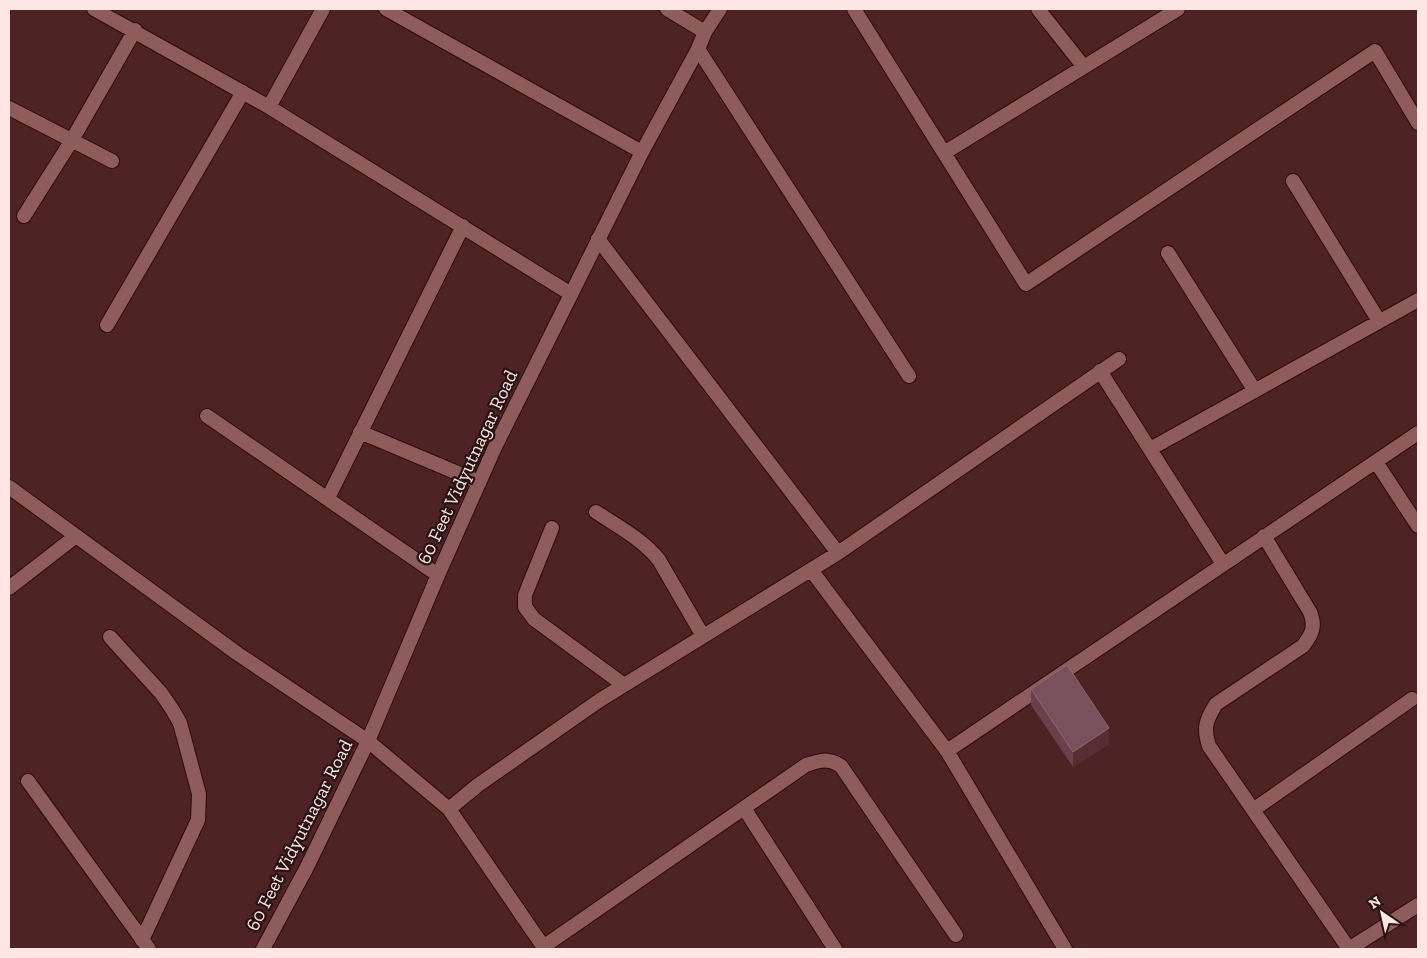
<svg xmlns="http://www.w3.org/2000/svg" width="1427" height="958" viewBox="0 0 1427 958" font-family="'Zilla Slab',serif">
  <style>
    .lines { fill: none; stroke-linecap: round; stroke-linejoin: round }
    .minor-casing { stroke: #31090c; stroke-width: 16 }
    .tertiary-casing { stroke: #31090c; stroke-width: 16 }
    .minor { stroke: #8d5c5b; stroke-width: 14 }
    .tertiary { stroke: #8d5c5b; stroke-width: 14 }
    .wall { fill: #69404c }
    .shaded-wall { fill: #582d34 }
    .building { fill: #79515c; stroke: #8e6972 }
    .labels { text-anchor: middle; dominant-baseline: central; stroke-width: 4.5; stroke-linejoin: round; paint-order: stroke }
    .street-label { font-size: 19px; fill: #fee6e5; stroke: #271313 }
  </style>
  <rect width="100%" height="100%" fill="#4e2323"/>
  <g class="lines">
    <g class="minor-casing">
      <path id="minor" d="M 94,9 L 269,107 L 571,294
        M 386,9 L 642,152
        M 667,9 L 705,32
        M 854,9 L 1026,284 L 1375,51 L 1418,123
        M 1038,9 L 1084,67
        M 698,49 L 909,376
        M 269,107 L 323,9
        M 9,108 L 112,161
        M 944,153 L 1178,9
        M 1293,181 L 1379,321
        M 24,216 L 72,140 L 135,30
        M 598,239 L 838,553
        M 1168,253 L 1255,391
        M 107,325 L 243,92
        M 1100,371 L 1223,564
        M 207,416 L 438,575
        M 360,432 L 479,482
        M 1150,449 L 1418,300
        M 1376,462 L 1418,526
        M 9,487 L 238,654 L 368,741 L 449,809 L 545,949
        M 328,498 L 463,226
        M 596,512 C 619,527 642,539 659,560 L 703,636
        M 552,528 L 525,595 L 525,607 L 534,619 L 624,685
        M 1264,536 L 1310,612 C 1316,627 1312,634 1303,646 L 1216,704 C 1206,720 1203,728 1209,746 L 1349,949
        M 811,570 L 947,751 L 1065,949
        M 9,588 L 76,536
        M 110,637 L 161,693 L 172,709 L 180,723 L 199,794 L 198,820 L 142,940
        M 947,751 L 1418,433
        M 28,781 L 149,949
        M 744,808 L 835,949
        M 449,809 L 478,785 L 600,700 L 838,553 L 1119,359
        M 1253,810 L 1412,699
        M 543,947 L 806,765 C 821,760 828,758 841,766 L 956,935"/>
    </g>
    <g class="tertiary-casing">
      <path id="tertiary" d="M 263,949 L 307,867 L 368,741 L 438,575 L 495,447 L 642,152 L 698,49 L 705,32 L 720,9
        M 1349,949 L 1418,905"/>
    </g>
    <use href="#minor" class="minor"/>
    <use href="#tertiary" class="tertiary"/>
  </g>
  <path class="wall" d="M 1031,689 L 1109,744 L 1073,767 L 1031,705 Z"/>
  <path class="shaded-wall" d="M 1109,728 L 1109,744 L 1073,767 L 1073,752 Z"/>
  <path class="building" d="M 1067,665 L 1109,728 L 1073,752 L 1031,689 Z"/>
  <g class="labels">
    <g class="street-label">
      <text transform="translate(467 467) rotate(-65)">60 Feet Vidyutnagar Road</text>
      <text transform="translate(299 835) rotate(-63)">60 Feet Vidyutnagar Road</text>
    </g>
  </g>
  <rect width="1427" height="958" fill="none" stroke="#fee6e5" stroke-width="20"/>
  <g transform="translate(1382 913) rotate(326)" stroke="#271313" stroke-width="4" paint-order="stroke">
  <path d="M0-4L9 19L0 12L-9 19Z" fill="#fee6e5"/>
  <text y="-8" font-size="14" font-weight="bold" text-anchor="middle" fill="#fee6e5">N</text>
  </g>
</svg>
